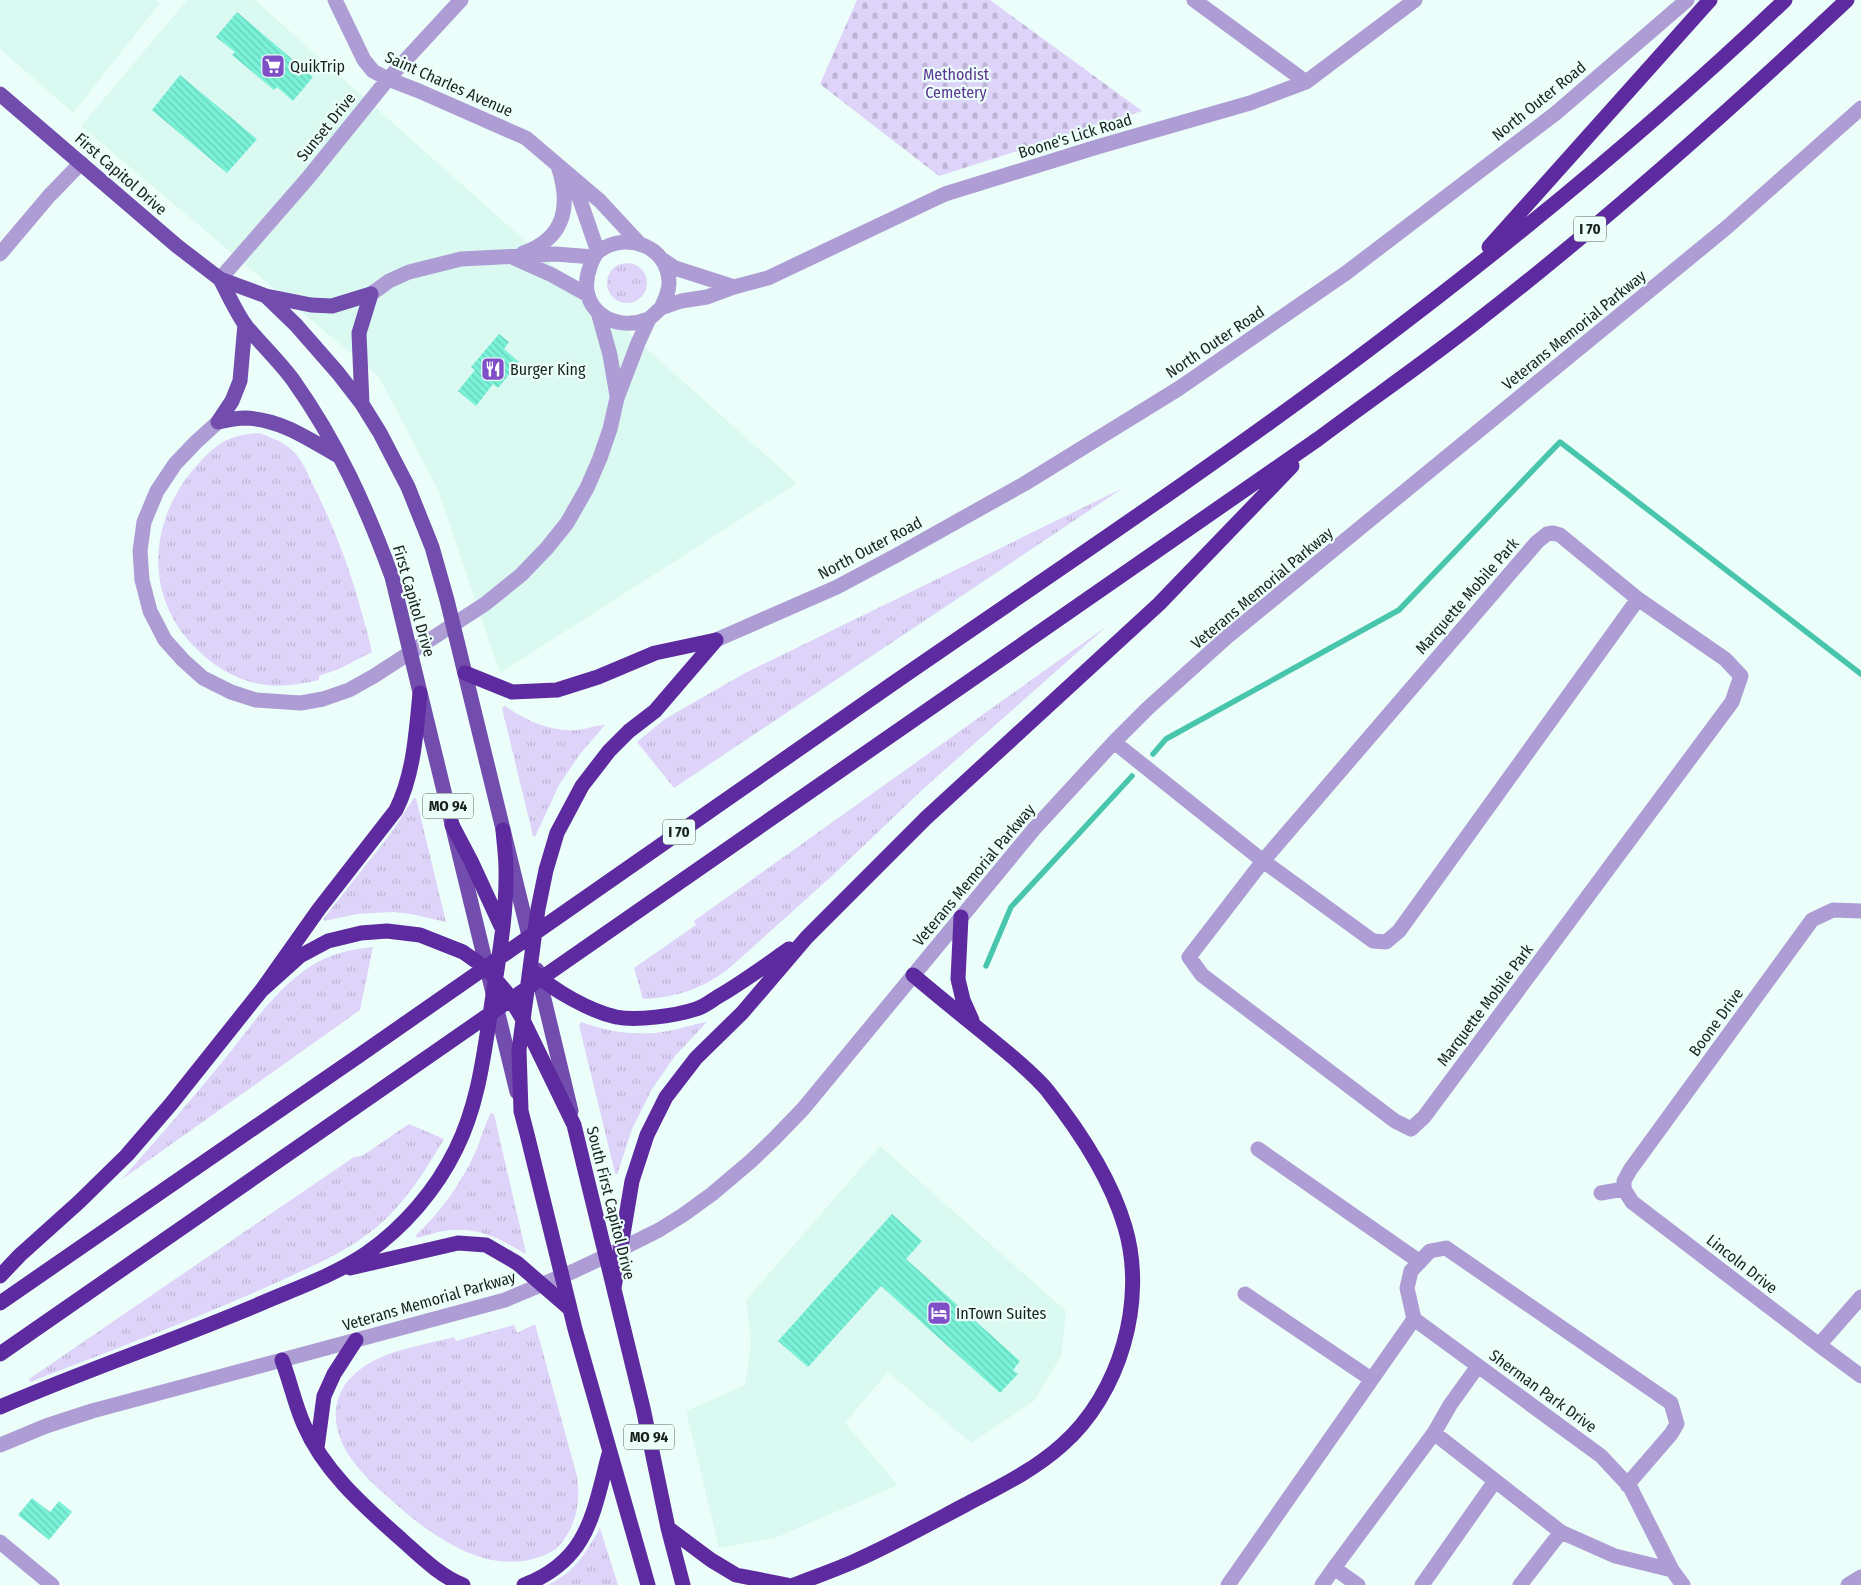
<svg xmlns="http://www.w3.org/2000/svg" width="1861" height="1585" viewBox="0 0 1861 1585" font-family="'Fira Sans Condensed',sans-serif">
  <style>
    .built { fill: #daf9f1 }
    .grass { fill: url(#grass-tufts) }
    .cemetery { fill: url(#cemetery-stones) }
    .lines { fill: none; stroke-linecap: round; stroke-linejoin: round }
    .stream { stroke: #48c6ad; stroke-width: 5.5 }
    .building { fill: url(#building-back-hatch) }
    .minor { stroke: #ae9dd4; stroke-width: 15 }
    .major { stroke: #724dae; stroke-width: 15 }
    .highway { stroke: #5e2a9f; stroke-width: 15 }
    .labels { text-anchor: middle; dominant-baseline: central; stroke-width: 4.5; stroke-linejoin: round; paint-order: stroke }
    .shield { fill: #ecfef9; stroke: #596461; stroke-width: 1 }
    .shield-label { font-size: 15px; font-weight: bold; fill: #1a2220 }
    .poi-label { font-size: 16px; fill: #1a2220; stroke: #ecfef9; text-anchor: start }
    .park-label { font-size: 16px; fill: #5c3693; stroke: #ecfef9 }
    .street-label { font-size: 16px; fill: #1a2220; stroke: #ecfef9 }
  </style>
  <defs>
    <pattern id="grass-tufts" width="24" height="20" patternUnits="userSpaceOnUse" patternTransform="scale(1.25)"><rect width="24" height="20" fill="#ded3f9"/><path d="M3 7l-1-3M5 7V3M7 7l1-3M15 17l-1-3M17 17v-4M19 17l1-3" fill="none" stroke="#beb5d5"/></pattern>
    <pattern id="cemetery-stones" width="16" height="16" patternUnits="userSpaceOnUse" patternTransform="scale(1.25)"><rect width="16" height="16" fill="#ded3f9"/><path d="M2 7V4a2 2 0 0 1 4 0v3zM10 15v-3a2 2 0 0 1 4 0v3z" fill="#beb5d5"/></pattern>
    <pattern id="building-back-hatch" width="6" height="6" patternUnits="userSpaceOnUse" patternTransform="scale(1.25)"><rect width="6" height="6" fill="#79f2d7"/><path d="M-1 5l2 2M0 0l6 6M5-1l2 2" fill="none" stroke="#68cfb8"/></pattern>
  </defs>
  <rect width="100%" height="100%" fill="#ecfef9"/>
  <path class="built" d="M 0,0 L 157,0 L 160,3 L 73,113 L 0,49 Z
    M 187,0 L 255,0 L 797,483 L 500,673 L 438,490 L 379,377 L 81,126 Z
    M 880,1146 L 1066,1311 L 1061,1356 L 1034,1401 L 971,1443 L 888,1372 L 845,1423 L 898,1485 L 775,1538 L 719,1548 L 686,1411 L 745,1385 L 751,1344 L 746,1300 Z"/>
  <path class="grass" d="M607 283a20 20 0 1 1 40 0a20 20 0 1 1-40 0Z
    M 259,433 C 272,438 285,442 295,453 C 305,464 310,480 317,493 C 342,544 359,597 372,652 L 339,669 L 319,676 L 319,680 C 301,684 284,687 266,685 C 242,682 219,670 202,654 C 145,604 146,527 192,471 C 212,447 227,434 259,433 Z
    M 1123,488 L 674,788 L 637,742 L 665,719 L 745,673 Z
    M 1107,626 L 922,790 L 833,875 L 726,971 C 701,989 674,998 643,999 L 634,968 L 696,925 L 694,921 Z
    M 505,706 C 527,721 550,732 578,730 C 587,729 596,725 605,725 L 580,754 L 559,785 L 535,837 L 533,836 L 502,708 Z
    M 414,798 L 416,798 L 417,802 L 446,922 L 411,914 L 393,912 L 357,914 L 324,921 L 324,918 L 391,833 Z
    M 373,947 L 360,1010 L 121,1180 C 156,1141 190,1101 223,1061 C 250,1028 275,989 311,966 C 330,954 351,949 373,947 Z
    M 581,1022 C 611,1033 642,1037 673,1030 C 684,1028 697,1023 707,1022 L 675,1056 L 652,1089 L 632,1129 L 617,1175 L 615,1173 L 579,1025 Z
    M 491,1113 L 494,1114 L 526,1253 L 524,1253 C 497,1237 476,1226 444,1231 C 435,1232 426,1236 417,1238 L 416,1235 C 441,1212 461,1183 475,1153 C 481,1140 484,1125 491,1113 Z
    M 409,1124 L 444,1139 C 425,1171 406,1202 378,1226 C 345,1254 307,1268 269,1286 C 190,1321 110,1351 30,1382 L 29,1379 L 354,1157 L 362,1156 Z
    M 535,1324 L 577,1476 C 581,1502 576,1529 556,1549 C 497,1585 433,1538 389,1498 C 380,1490 370,1482 362,1472 C 326,1434 324,1386 375,1360 C 399,1348 428,1344 454,1337 L 456,1341 L 514,1325 L 517,1333 Z
    M 600,1528 L 618,1585 L 547,1585 C 575,1573 586,1552 600,1528 Z"/>
  <path class="cemetery" d="M 857,0 L 990,0 L 1142,111 L 939,176 L 820,84 Z"/>
  <g class="lines">
    <path class="stream" d="M 1153,754 L 1166,739 L 1399,610 L 1560,442 L 1861,674
      M 986,966 L 1011,907 L 1132,776"/>
  </g>
  <path class="building" d="M 237,12 L 313,77 L 293,101 L 277,87 L 274,90 L 232,55 L 235,52 L 216,37 Z
    M 180,75 L 257,139 L 227,173 L 152,110 Z
    M 499,334 L 509,342 L 504,349 L 519,362 L 498,388 L 493,384 L 476,406 L 458,391 L 475,370 L 471,367 Z
    M 892,1214 L 922,1241 L 906,1259 L 1020,1361 L 1013,1370 L 1018,1374 L 1000,1393 L 881,1286 L 808,1367 L 778,1341 Z
    M 32,1498 L 50,1512 L 59,1501 L 72,1512 L 49,1540 L 18,1515 Z"/>
  <g class="lines">
    <path class="minor" d="M 335,0 L 364,60 L 373,71 L 388,79 L 419,91 L 526,138 L 600,201 L 639,243
      M 1194,0 L 1306,82
      M 573,180 L 598,252
      M 523,253 C 566,238 571,205 558,166
      M 0,254 L 49,196 L 81,163
      M 514,258 L 552,275 L 588,295
      M 663,260 L 675,268 L 734,287
      M 220,279 L 308,178 L 388,79 L 461,0
      M 371,294 L 389,281 L 409,272 L 461,259 L 555,254 L 594,257
      M 598,312 L 610,355 L 617,396
      M 649,319 C 612,334 575,307 590,267 C 592,261 594,255 599,251 C 626,231 669,246 669,283 C 669,292 665,300 661,308
      M 218,422 L 196,442 L 175,464 L 157,491 L 144,522 L 140,551 L 142,580 L 150,611 L 165,640 L 183,660 L 203,678 L 231,692 L 256,700 L 301,703 L 323,699 L 349,690 L 374,676 L 485,604 L 521,575 L 547,548 L 567,523 L 587,488 L 600,458 L 610,429 L 617,398 L 638,343 L 649,319 L 661,308 L 681,301 L 707,297 L 734,287 L 768,278 L 945,194 L 1097,147 L 1250,103 L 1306,82 L 1415,0
      M 1553,533 L 1560,535 L 1638,599 L 1725,659 L 1741,676 L 1732,702 L 1424,1117 L 1411,1129 L 1395,1121 L 1202,975 L 1189,957 L 1263,861 L 1537,542 L 1547,534 Z
      M 716,640 L 837,587 L 897,555 L 1024,484 L 1178,389 L 1346,273 L 1556,113 L 1687,0
      M 1114,742 L 1263,861 L 1373,941 L 1386,942 L 1399,931 L 1638,599
      M 1258,1149 L 1420,1262
      M 1624,1189 L 1624,1181 L 1630,1170 L 1812,920 L 1833,910 L 1861,911
      M 1624,1189 L 1632,1202 L 1819,1345 L 1861,1376
      M 1601,1193 L 1624,1189
      M 1245,1294 L 1371,1379
      M 1414,1319 L 1407,1288 L 1411,1271 L 1430,1251 L 1446,1248 L 1671,1403 L 1677,1424 L 1671,1434 L 1627,1485
      M 1819,1345 L 1861,1297
      M 1434,1433 L 1450,1405 L 1478,1366
      M 0,1445 L 46,1426 L 92,1411 L 505,1300 L 574,1271 L 627,1246 L 659,1230 L 683,1215 L 712,1194 L 751,1161 L 774,1139 L 803,1109 L 1034,829 L 1114,742 L 1148,708 L 1227,637 L 1726,228 L 1861,108
      M 0,1542 L 52,1585
      M 1228,1585 L 1414,1319 L 1601,1456 L 1630,1487 L 1672,1570 L 1683,1585
      M 1322,1585 L 1334,1568
      M 1358,1585 L 1334,1568 L 1434,1433 L 1561,1532 L 1615,1556 L 1672,1570
      M 1422,1585 L 1495,1481
      M 1520,1585 L 1561,1532
      M 1848,1585 L 1861,1577"/>
    <path class="major" d="M 0,94 L 177,246 L 220,279 L 266,296 L 296,325 L 338,373 L 362,404 L 380,433 L 408,487 L 432,547 L 447,600 L 532,948
      M 220,279 C 228,294 236,312 246,326 C 261,344 279,361 293,380 C 337,442 366,506 392,577 L 517,1092
      M 266,296 L 311,305 L 332,306 L 371,294
      M 362,404 L 359,333 L 371,294
      M 218,422 C 227,420 236,418 245,418 C 281,419 310,440 340,457
      M 218,422 L 232,401 L 240,381 L 245,324
      M 537,970 L 571,1111"/>
    <path class="highway" d="M 1489,247 L 1710,0
      M 465,673 L 512,692 L 557,690 L 598,677 L 655,653 L 716,640
      M 452,825 L 471,861 L 501,926
      M 961,917 L 958,979 L 963,1000 L 972,1020
      M 535,973 C 554,991 590,1011 616,1017 C 636,1021 675,1016 696,1009 C 704,1007 712,1000 719,996 C 743,982 766,965 789,949
      M 261,991 L 300,956 L 328,941 L 361,933 L 387,931 L 420,935 L 463,952 L 487,969 L 507,993 L 522,1018 L 574,1125 L 643,1408 L 668,1528 L 683,1585
      M 350,1268 L 458,1243 L 486,1245 L 517,1263 L 569,1308
      M 0,1276 L 20,1255 L 79,1202 L 127,1155 L 171,1104 L 261,991 L 319,909 L 396,810 C 414,774 416,733 420,693
      M 614,1288 L 632,1181 L 647,1135 L 666,1097 L 696,1058 L 742,1013 L 807,937 L 926,818 L 1159,604 L 1292,466
      M 0,1303 C 119,1220 238,1139 357,1057 C 537,933 715,806 895,682 C 1050,575 1208,470 1359,357 C 1507,246 1651,128 1785,0
      M 0,1354 L 1318,439 C 1370,400 1424,363 1476,322 C 1605,222 1728,112 1847,0
      M 282,1360 C 290,1381 295,1405 304,1425 C 324,1472 365,1507 402,1540 C 420,1556 440,1576 463,1585
      M 0,1407 C 86,1370 175,1340 262,1303 C 297,1288 335,1275 367,1253 C 404,1227 436,1190 456,1149 C 477,1107 483,1061 490,1015 C 497,967 507,918 506,869 C 506,856 504,843 503,830
      M 317,1448 L 324,1396 L 334,1374 L 356,1340
      M 668,1528 L 711,1560 L 736,1575 L 787,1585
      M 524,1585 C 589,1560 593,1513 609,1454
      M 648,1585 L 575,1329 L 527,1134 L 521,1111 L 519,1050 L 538,909 L 546,870 L 557,833 L 582,786 L 609,751 L 629,731 L 655,711 L 716,640
      M 794,1585 C 814,1577 835,1570 855,1561 C 893,1544 929,1524 965,1505 C 999,1487 1033,1471 1062,1445 C 1120,1394 1147,1301 1125,1227 C 1111,1179 1078,1129 1047,1090 C 1031,1071 1010,1055 991,1039 C 965,1018 939,997 913,975"/>
  </g>
  <defs>
    <g id="supermarket-square" transform="scale(1.25)"><rect x="-9" y="-9" width="18" height="18" rx="4" fill="#7f4fc7" stroke="#ecfef9"/><path d="M-6-5.5h2.5l.6 2H6L4.5 2H-2.5L-4.4-4H-6ZM-1.5 3.2a1.3 1.3 0 1 0 .1 0ZM3 3.2a1.3 1.3 0 1 0 .1 0Z" fill="#fff"/></g>
    <g id="restaurant-square" transform="scale(1.25)"><rect x="-9" y="-9" width="18" height="18" rx="4" fill="#7f4fc7" stroke="#ecfef9"/><path d="M-5-6h1v4h1v-4h1v4h1v-4h1v5L-1.5 .5V6h-2V.5L-5-1ZM5-6V6H3V1.5H1.5Q1.5-4 5-6Z" fill="#fff"/></g>
    <g id="hotel-square" transform="scale(1.25)"><rect x="-9" y="-9" width="18" height="18" rx="4" fill="#7f4fc7" stroke="#ecfef9"/><path d="M-6-4.5h1.5V1H6V5H4.5V3h-9V5H-6ZM-4 0a1.8 1.8 0 1 1 3.6 0ZM.5 0V-2.5h3Q6-2.5 6 0Z" fill="#fff"/></g>
  </defs>
  <g fill-rule="evenodd">
    <use href="#supermarket-square" x="273" y="66"/>
    <use href="#restaurant-square" x="493" y="369"/>
    <use href="#hotel-square" x="939" y="1313"/>
  </g>
  <g class="labels">
    <g class="shield">
      <rect x="1574" y="216.5" width="32" height="25" rx="4"/>
      <rect x="423" y="793.5" width="50" height="25" rx="4"/>
      <rect x="663" y="819.5" width="32" height="25" rx="4"/>
      <rect x="624" y="1424.5" width="50" height="25" rx="4"/>
    </g>
    <g class="shield-label">
      <text x="1590" y="229">I 70</text>
      <text x="448" y="806">MO 94</text>
      <text x="679" y="832">I 70</text>
      <text x="649" y="1437">MO 94</text>
    </g>
    <g class="poi-label">
      <text x="290" y="66">QuikTrip</text>
      <text x="510" y="369">Burger King</text>
      <text x="956" y="1313">InTown Suites</text>
    </g>
    <g class="park-label">
      <text x="956" y="74">Methodist<tspan x="956" dy="18">Cemetery</tspan></text>
    </g>
    <g class="street-label">
      <text transform="translate(449 84) rotate(24)">Saint Charles Avenue</text>
      <text transform="translate(1539 101) rotate(-39)">North Outer Road</text>
      <text transform="translate(326 127) rotate(-51)">Sunset Drive</text>
      <text transform="translate(1075 136) rotate(-17)">Boone's Lick Road</text>
      <text transform="translate(121 174) rotate(41)">First Capitol Drive</text>
      <text transform="translate(1574 330) rotate(-39)">Veterans Memorial Parkway</text>
      <text transform="translate(1215 342) rotate(-34)">North Outer Road</text>
      <text transform="translate(870 548) rotate(-28)">North Outer Road</text>
      <text transform="translate(1262 588) rotate(-40)">Veterans Memorial Parkway</text>
      <text transform="translate(1467 596) rotate(-49)">Marquette Mobile Park</text>
      <text transform="translate(414 601) rotate(74)">First Capitol Drive</text>
      <text transform="translate(974 875) rotate(-50)">Veterans Memorial Parkway</text>
      <text transform="translate(1485 1005) rotate(-53)">Marquette Mobile Park</text>
      <text transform="translate(1716 1022) rotate(-54)">Boone Drive</text>
      <text transform="translate(611 1203) rotate(76)">South First Capitol Drive</text>
      <text transform="translate(1742 1264) rotate(38)">Lincoln Drive</text>
      <text transform="translate(429 1301) rotate(-16)">Veterans Memorial Parkway</text>
      <text transform="translate(1543 1391) rotate(36)">Sherman Park Drive</text>
    </g>
  </g>
</svg>
